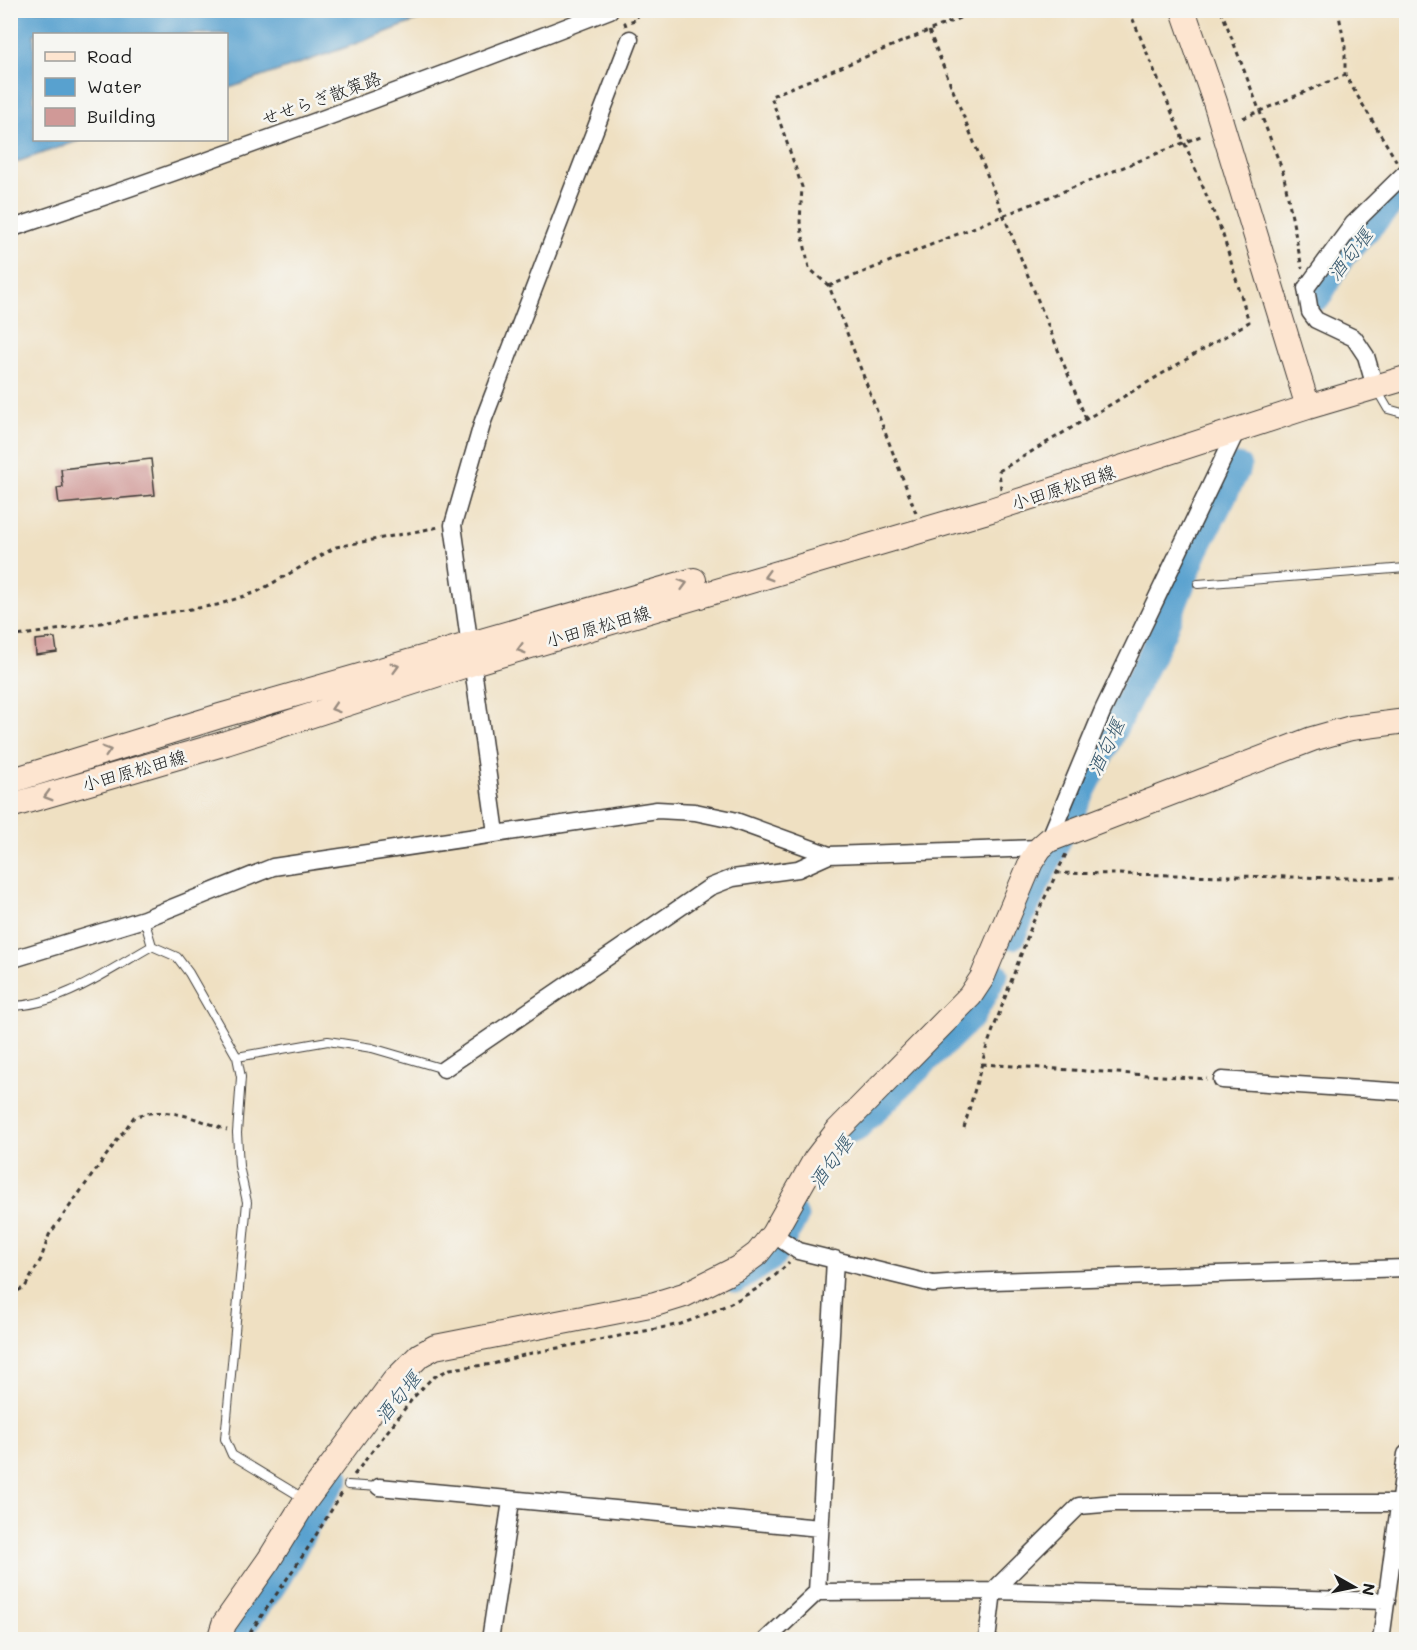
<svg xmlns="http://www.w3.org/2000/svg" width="1417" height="1650" viewBox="0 0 1417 1650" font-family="Mali,'Klee One',sans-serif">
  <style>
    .water { fill: #58a1cf; stroke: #3a5e76; stroke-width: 1.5 }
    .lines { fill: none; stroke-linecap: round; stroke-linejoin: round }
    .river { stroke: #58a1cf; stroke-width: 27 }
    .building { fill: #d09997 }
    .lane-casing { stroke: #3c3935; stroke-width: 10 }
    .street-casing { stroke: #3c3935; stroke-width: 19 }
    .secondary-casing { stroke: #3c3935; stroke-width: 26 }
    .path { stroke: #3c3935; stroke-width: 3; stroke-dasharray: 4.5 4.5; stroke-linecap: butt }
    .lane { stroke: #fff; stroke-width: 8 }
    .street { stroke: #fff; stroke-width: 16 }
    .secondary { stroke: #fde5d0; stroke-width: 24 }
    .oneway { stroke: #988b7f }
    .labels { text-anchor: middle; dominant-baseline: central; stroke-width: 5; stroke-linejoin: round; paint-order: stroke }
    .street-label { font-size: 18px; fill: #1c1c1c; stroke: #f6f6f2 }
    .water-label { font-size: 20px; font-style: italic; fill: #37586d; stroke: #f6f6f2 }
  </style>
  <rect width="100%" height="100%" fill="#f6f6f2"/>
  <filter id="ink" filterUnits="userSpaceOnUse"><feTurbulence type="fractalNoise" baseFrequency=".0167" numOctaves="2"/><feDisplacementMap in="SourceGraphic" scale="12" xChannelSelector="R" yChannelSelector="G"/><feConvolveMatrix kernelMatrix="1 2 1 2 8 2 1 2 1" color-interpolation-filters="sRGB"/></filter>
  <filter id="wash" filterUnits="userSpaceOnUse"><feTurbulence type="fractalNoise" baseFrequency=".008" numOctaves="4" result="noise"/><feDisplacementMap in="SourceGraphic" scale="24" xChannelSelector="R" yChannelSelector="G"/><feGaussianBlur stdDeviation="1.35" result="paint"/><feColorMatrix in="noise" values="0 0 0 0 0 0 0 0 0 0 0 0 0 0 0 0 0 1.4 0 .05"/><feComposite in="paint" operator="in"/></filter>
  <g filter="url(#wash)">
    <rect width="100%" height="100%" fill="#efe0c2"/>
    <path class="water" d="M 10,11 L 11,10 L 442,11 L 347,47 L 227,89 L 226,34 L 34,34 L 34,140 L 81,140 L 11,164 Z"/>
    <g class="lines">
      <path class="river" d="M 1318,297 L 1342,256 L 1406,187
        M 1012,936 L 1043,870 L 1163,631 L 1196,549 L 1238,467
        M 855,1129 L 972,1016 L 995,974
        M 737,1280 L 772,1257 L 795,1217
        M 236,1640 C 247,1615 267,1597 280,1574 C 299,1541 314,1508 336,1477"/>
    </g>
    <g id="blocks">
      <path class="building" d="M 151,459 L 155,495 L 59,504 L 57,488 L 63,487 L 61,469 Z
        M 55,638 L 57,652 L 36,655 L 35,640 Z"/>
    </g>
  </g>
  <g filter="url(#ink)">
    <use href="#blocks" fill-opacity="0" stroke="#3c3935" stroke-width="1.5"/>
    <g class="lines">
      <g class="lane-casing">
        <path id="lane" d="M 1377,390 L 1388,409 L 1406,414
          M 1198,584 L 1406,568
          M 144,919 L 152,946 L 177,957 L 189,973 L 237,1057 L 241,1077 L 237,1133 L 239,1166 L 247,1202 L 225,1439 L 232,1455 L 303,1498
          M 10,1006 C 60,1006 109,970 152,946
          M 237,1057 L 328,1041 L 372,1048 L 444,1069
          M 348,1485 L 379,1487"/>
      </g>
      <g class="street-casing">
        <path id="street" d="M 10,229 C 212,161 412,87 610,10
          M 1375,387 L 1366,356 L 1354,338 L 1316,320 L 1310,312 L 1306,288 L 1353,224 L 1406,172
          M 496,833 L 453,525 L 483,421 L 630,39
          M 1049,840 L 1103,710 L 1237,430
          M 10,960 L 144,919 L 273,867 L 657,810 L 695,812 L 733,820 L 829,855 L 1040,848
          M 444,1069 L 710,887 L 733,878 L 798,869 L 829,855
          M 1222,1080 L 1406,1092
          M 773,1234 L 798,1251 L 933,1284 L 961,1282 L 1406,1268
          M 379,1487 L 820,1528
          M 817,1592 L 835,1259
          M 490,1640 L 511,1501
          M 766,1640 L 817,1592 L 993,1591 L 1079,1506 L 1115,1503 L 1406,1503
          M 987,1640 L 993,1591 L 1387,1601
          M 1381,1640 L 1406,1454"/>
      </g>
      <g class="secondary-casing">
        <path id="secondary" d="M 1183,10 L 1215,102 L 1308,407
          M 10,781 L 220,716 L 694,580
          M 10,806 L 226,743 L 473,663 L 991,510 L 1308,407 L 1406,378
          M 219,1640 L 224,1624 L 269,1560 L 306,1500 L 394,1381 L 420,1355 L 435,1347 L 655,1304 L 684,1295 L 738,1268 L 757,1254 L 773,1234 L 815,1160 L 838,1130 L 970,996 L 982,978 L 1031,862 L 1040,848 L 1049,840 L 1312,739 L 1351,728 L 1406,721"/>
      </g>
      <path class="path" d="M 1221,10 L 1283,172 L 1302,268
        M 1338,10 L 1345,47 L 1345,75 L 1397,162
        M 626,26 L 625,23 L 638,19 L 635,10
        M 929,31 L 1086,419
        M 1243,118 L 1345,75
        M 829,286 L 1203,135
        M 1001,489 L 999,471 L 1249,322 L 1223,235 L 1129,10
        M 916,513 L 829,286 L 809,268 L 800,222 L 802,187 L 771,96 L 979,10
        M 10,637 L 217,605 L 257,592 L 336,547 L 439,527
        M 1056,873 L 1406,879
        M 982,1064 L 1207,1079
        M 964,1128 L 986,1049 L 1033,922 L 1066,854
        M 10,1295 L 25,1287 L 41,1259 L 49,1235 L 134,1117 C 166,1105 197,1119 227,1130
        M 354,1475 L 413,1398 L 432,1378 L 450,1369 L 493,1364 L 527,1354 L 681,1324 C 716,1311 764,1291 789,1262
        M 245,1640 L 306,1551 L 342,1493"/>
      <use href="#lane" class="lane"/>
      <use href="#street" class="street"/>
      <use href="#secondary" class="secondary"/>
    </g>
    <defs><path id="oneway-chevron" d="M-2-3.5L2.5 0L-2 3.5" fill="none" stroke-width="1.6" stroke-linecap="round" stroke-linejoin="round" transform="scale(1.5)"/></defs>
    <g class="oneway">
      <use href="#oneway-chevron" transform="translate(768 576) rotate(164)"/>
      <use href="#oneway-chevron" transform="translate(683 584) rotate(-16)"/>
      <use href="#oneway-chevron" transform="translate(521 649) rotate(164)"/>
      <use href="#oneway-chevron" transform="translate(395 667) rotate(-16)"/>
      <use href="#oneway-chevron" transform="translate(335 708) rotate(162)"/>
      <use href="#oneway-chevron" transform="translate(107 751) rotate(-17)"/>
      <use href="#oneway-chevron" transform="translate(48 796) rotate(164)"/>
    </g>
  </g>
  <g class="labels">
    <g class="street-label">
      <text transform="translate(321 98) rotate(-20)">せせらぎ散策路</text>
      <text transform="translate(1063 487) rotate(-18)">小田原松田線</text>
      <text transform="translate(598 626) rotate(-16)">小田原松田線</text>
      <text transform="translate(134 770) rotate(-16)">小田原松田線</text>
    </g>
    <g class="water-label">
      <text transform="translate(1349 254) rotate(-52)">酒匂堰</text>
      <text transform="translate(1105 747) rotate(-64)">酒匂堰</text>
      <text transform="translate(830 1162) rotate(-54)">酒匂堰</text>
      <text transform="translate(397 1397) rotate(-51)">酒匂堰</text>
    </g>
  </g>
  <rect width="1417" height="1650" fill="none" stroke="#f6f6f2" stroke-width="36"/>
  <rect x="33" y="33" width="195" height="108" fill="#f6f6f2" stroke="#9f9f9c" stroke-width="1.5"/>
  <rect x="45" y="52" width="30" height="9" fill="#fde5d0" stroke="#9f9f9c" stroke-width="1.5"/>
  <text x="87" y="63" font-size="18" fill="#1c1c1c">Road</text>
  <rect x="45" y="78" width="30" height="18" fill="#58a1cf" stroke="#9f9f9c" stroke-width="1.5"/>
  <text x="87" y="93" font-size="18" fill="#1c1c1c">Water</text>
  <rect x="45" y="108" width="30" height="18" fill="#d09997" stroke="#9f9f9c" stroke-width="1.5"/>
  <text x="87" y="123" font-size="18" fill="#1c1c1c">Building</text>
  <g transform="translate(1354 1587) rotate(99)" stroke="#f6f6f2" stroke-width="4.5" paint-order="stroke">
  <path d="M0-4.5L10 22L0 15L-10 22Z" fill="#1c1c1c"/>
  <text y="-9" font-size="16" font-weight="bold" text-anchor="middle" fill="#1c1c1c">N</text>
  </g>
</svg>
